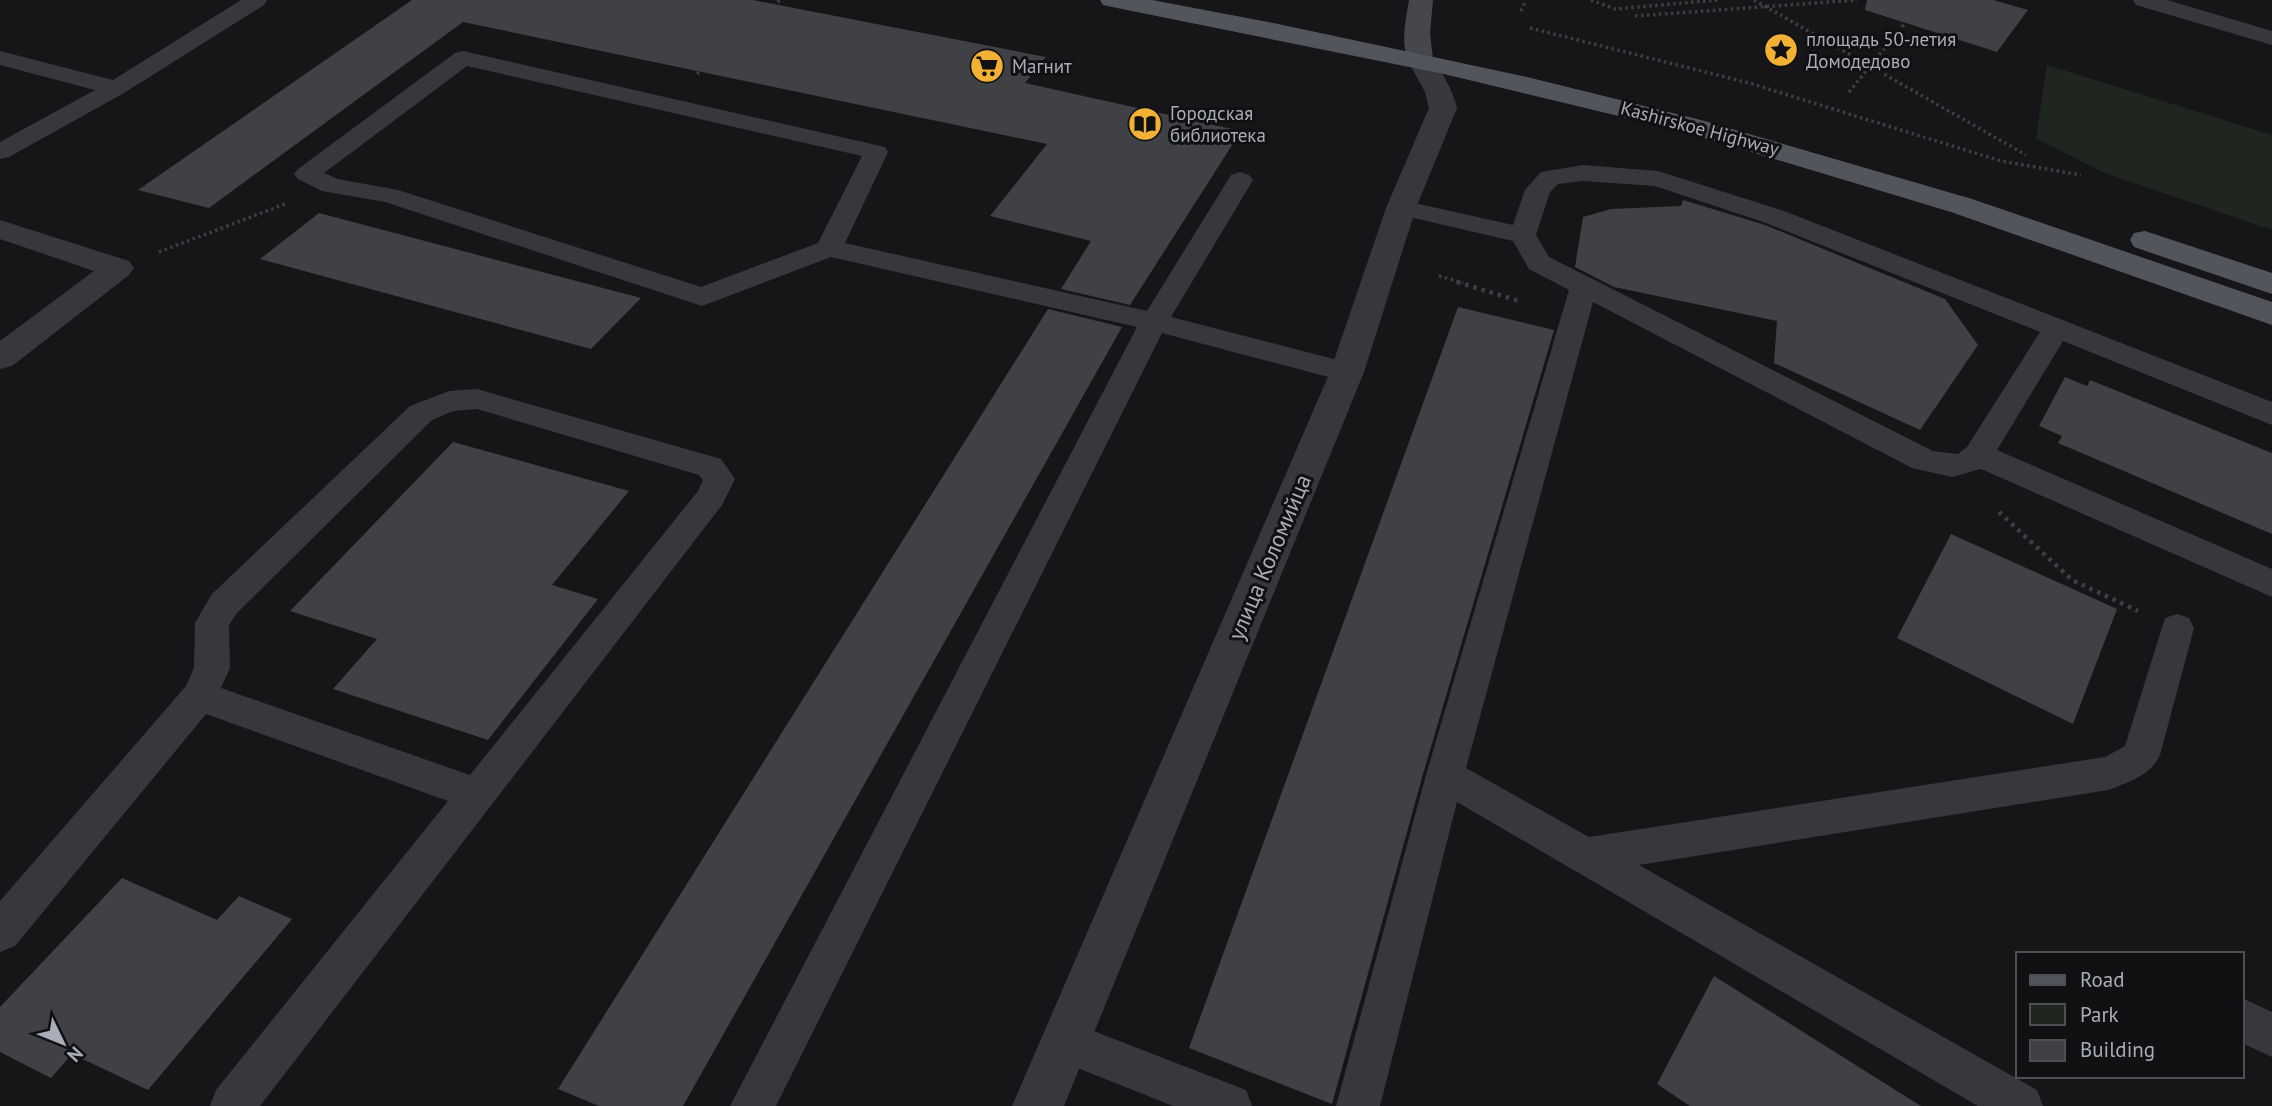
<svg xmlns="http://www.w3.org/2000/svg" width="2272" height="1106" viewBox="0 0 2272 1106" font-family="'PT Sans',sans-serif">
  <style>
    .green { fill: #1e261f }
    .building { fill: #404145 }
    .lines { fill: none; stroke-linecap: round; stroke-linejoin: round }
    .path-far1 { stroke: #3d3f44; stroke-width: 3.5; stroke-dasharray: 2.5 3.5; stroke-linecap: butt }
    .path { stroke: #3d3f44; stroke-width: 4.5; stroke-dasharray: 3.5 5; stroke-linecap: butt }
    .lane { fill: #37383d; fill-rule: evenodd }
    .street { fill: #37383d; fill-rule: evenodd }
    .secondary { fill: #45474d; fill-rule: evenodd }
    .primary { fill: #53555c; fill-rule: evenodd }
    .labels { text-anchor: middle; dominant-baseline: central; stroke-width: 6; stroke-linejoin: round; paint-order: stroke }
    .far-poi-label { font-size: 19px; fill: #a8adb8; stroke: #111113; text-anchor: start }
    .far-street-label { font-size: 19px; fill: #a8adb8; stroke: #111113 }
    .street-label { font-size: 23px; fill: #a8adb8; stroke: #111113 }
  </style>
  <rect width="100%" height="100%" fill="#161618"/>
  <path class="green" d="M 2047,65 L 2272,135 L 2272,230 L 2102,172 L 2036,138 Z"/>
  <path class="building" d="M 412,0 L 753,0 L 1046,57 L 1025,83 L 1241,131 L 1130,305 L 1061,289 L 1091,241 L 990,216 L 1047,144 L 463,22 L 209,208 L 138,190 Z
    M 1867,0 L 1993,0 L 2028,10 L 1997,52 L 1865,10 Z
    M 1683,200 L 1765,225 L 1945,299 L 1978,345 L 1920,430 L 1774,363 L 1777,321 L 1614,287 L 1575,267 L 1583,217 L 1611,209 L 1681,206 Z
    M 319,213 L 641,298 L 591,349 L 260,259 Z
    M 1458,307 L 1554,330 L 1423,774 L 1332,1104 L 1189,1048 Z
    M 1048,309 L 1122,327 L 683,1106 L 599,1106 L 558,1089 Z
    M 2065,377 L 2087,386 L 2090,380 L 2272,453 L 2272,534 L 2058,443 L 2062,436 L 2039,426 Z
    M 453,442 L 629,491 L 552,585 L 598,599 L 488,740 L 333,689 L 377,639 L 290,611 Z
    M 1951,534 L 2117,609 L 2073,724 L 1897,638 Z
    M 122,878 L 217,920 L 239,896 L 292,919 L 148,1090 L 72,1054 L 51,1078 L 0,1052 L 0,1007 Z
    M 1714,976 L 1921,1106 L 1690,1106 L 1657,1084 Z"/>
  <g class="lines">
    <path class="path-far1" d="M 1591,0 L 1615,9 L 1718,0
      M 1754,0 L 2026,155
      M 1881,0 L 1916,9
      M 1521,11 L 1526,0
      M 1635,16 L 1857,0
      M 1530,28 L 1749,83 L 2001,161 L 2081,175
      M 697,74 L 780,0
      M 1849,92 L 1924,0
      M 159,252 L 285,204
      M 1439,276 L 1463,283"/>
    <path class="path" d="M 1457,282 L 1519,301
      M 1999,512 L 2072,580 L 2138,611"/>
    <path class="lane" d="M 241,0 L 267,0 L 264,5 L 124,93 L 9,157 L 0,159 L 0,142 L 95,90 L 0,65 L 0,51 L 113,80 Z
      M 2133,0 L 2167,0 L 2272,31 L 2272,45 L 2136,5 Z
      M 463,51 L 885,147 L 888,152 L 845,243 L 1147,311 L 1231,175 L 1240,172 L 1249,175 L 1253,180 L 1171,317 L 1357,365 L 1362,372 L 1357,379 L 1347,382 L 1162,333 L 776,1106 L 730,1106 L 1137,327 L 831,257 L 702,306 L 385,202 L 322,191 L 298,179 L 294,174 L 298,169 L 455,53 ZM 467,66 L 862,156 L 818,243 L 701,287 L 398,190 L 338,179 L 324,173 Z
      M 1583,165 L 1658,171 L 1784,211 L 2272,402 L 2272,425 L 2063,341 L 1997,450 L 2272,569 L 2272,597 L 1981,469 L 1952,477 L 1912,468 L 1593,302 L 1466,768 L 1589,837 L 2105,757 L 2125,746 L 2165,618 L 2177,614 L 2189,618 L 2194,628 L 2160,755 C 2150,776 2129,782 2108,790 L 1639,865 L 2037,1090 L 2043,1106 L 1978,1106 L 1457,802 L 1380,1106 L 1336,1106 L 1426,775 L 1569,290 L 1529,269 L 1513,241 L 1392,213 L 1388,208 L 1392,203 L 1401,200 L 1513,225 L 1525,190 L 1541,172 ZM 1583,181 L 1655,186 L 1766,223 L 2040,332 L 1967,447 L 1958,454 L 1933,451 L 1549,257 L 1536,235 L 1550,192 L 1558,184 Z
      M 477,389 L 721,459 L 735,479 L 722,505 L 260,1106 L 210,1106 L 216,1090 L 448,801 L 206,714 L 15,946 L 0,952 L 0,901 L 186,686 L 194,668 L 195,623 L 212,594 L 410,406 L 449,391 ZM 477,409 L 699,475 L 703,480 L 698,491 L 470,775 L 221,688 L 230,668 L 229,625 L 236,614 L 432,420 L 453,411 Z
      M 2242,998 L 2272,1012 L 2272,1057 L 2242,1043 Z
      M 1065,1020 L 1246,1090 L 1252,1106 L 1173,1106 L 1050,1057 L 1043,1042 L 1050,1027 Z"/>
    <path class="street" d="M 1420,51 L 1429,53 C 1441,70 1452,88 1457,108 L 1416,208 L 1364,372 L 1064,1106 L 1012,1106 L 1330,372 L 1386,208 L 1429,108 L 1425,92 L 1407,59 L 1411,53 Z
      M 0,220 L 129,261 L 134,268 L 129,275 L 12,366 L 0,369 L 0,341 L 94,271 L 0,239 Z"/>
    <path class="secondary" d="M 1409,0 L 1433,0 L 1430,33 L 1433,59 L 1429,65 L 1420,67 L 1411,65 C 1399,47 1406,19 1409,0 Z"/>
    <path class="primary" d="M 1100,0 L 1152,0 L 1278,24 L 1527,77 L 1701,120 L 1972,199 L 2272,302 L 2272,325 L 1951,212 L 1681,131 L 1444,74 L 1112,7 L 1103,5 Z
      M 2145,231 L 2272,273 L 2272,294 L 2134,247 L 2130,240 L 2134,233 Z"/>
  </g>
  <defs>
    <g id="sight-disc" transform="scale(1.75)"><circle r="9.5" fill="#f2b134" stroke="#111113"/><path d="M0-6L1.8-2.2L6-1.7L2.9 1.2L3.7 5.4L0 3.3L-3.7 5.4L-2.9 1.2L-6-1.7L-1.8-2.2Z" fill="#111"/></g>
    <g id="supermarket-disc" transform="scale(1.75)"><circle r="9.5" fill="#f2b134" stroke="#111113"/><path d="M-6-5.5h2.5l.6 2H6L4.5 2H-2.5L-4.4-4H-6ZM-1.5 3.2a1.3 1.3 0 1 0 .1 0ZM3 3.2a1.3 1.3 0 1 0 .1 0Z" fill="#111"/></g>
    <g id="library-disc" transform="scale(1.75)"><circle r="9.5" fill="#f2b134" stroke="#111113"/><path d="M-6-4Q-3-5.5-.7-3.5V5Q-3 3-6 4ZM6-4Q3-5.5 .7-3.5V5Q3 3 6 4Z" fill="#111"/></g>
  </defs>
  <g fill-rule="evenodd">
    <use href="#sight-disc" x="1781" y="50"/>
    <use href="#supermarket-disc" x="987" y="66"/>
    <use href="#library-disc" x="1145" y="124"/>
  </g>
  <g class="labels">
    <g class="far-poi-label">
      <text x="1806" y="39">площадь 50-летия<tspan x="1806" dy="22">Домодедово</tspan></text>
      <text x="1012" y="66">Магнит</text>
      <text x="1170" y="113">Городская<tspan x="1170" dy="22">библиотека</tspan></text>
    </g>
    <g class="far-street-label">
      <text transform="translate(1700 128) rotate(15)">Kashirskoe Highway</text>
    </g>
    <g class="street-label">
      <text transform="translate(1269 557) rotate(-67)">улица Коломийца</text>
    </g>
  </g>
  <rect x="2016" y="952" width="228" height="126" fill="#111113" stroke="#4d4f55" stroke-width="2"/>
  <rect x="2030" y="975" width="35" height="10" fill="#53555c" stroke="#4d4f55" stroke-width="2"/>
  <text x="2080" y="987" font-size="21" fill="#a8adb8">Road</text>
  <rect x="2030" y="1004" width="35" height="21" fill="#1e261f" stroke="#4d4f55" stroke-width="2"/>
  <text x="2080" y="1022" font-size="21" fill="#a8adb8">Park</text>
  <rect x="2030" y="1040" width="35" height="21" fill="#404145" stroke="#4d4f55" stroke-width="2"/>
  <text x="2080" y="1057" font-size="21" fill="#a8adb8">Building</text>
  <g transform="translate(63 1043) rotate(133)" stroke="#111113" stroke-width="5" paint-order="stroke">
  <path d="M0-5L12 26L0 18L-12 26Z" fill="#a8adb8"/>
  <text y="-10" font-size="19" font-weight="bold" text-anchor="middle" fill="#a8adb8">N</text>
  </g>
</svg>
